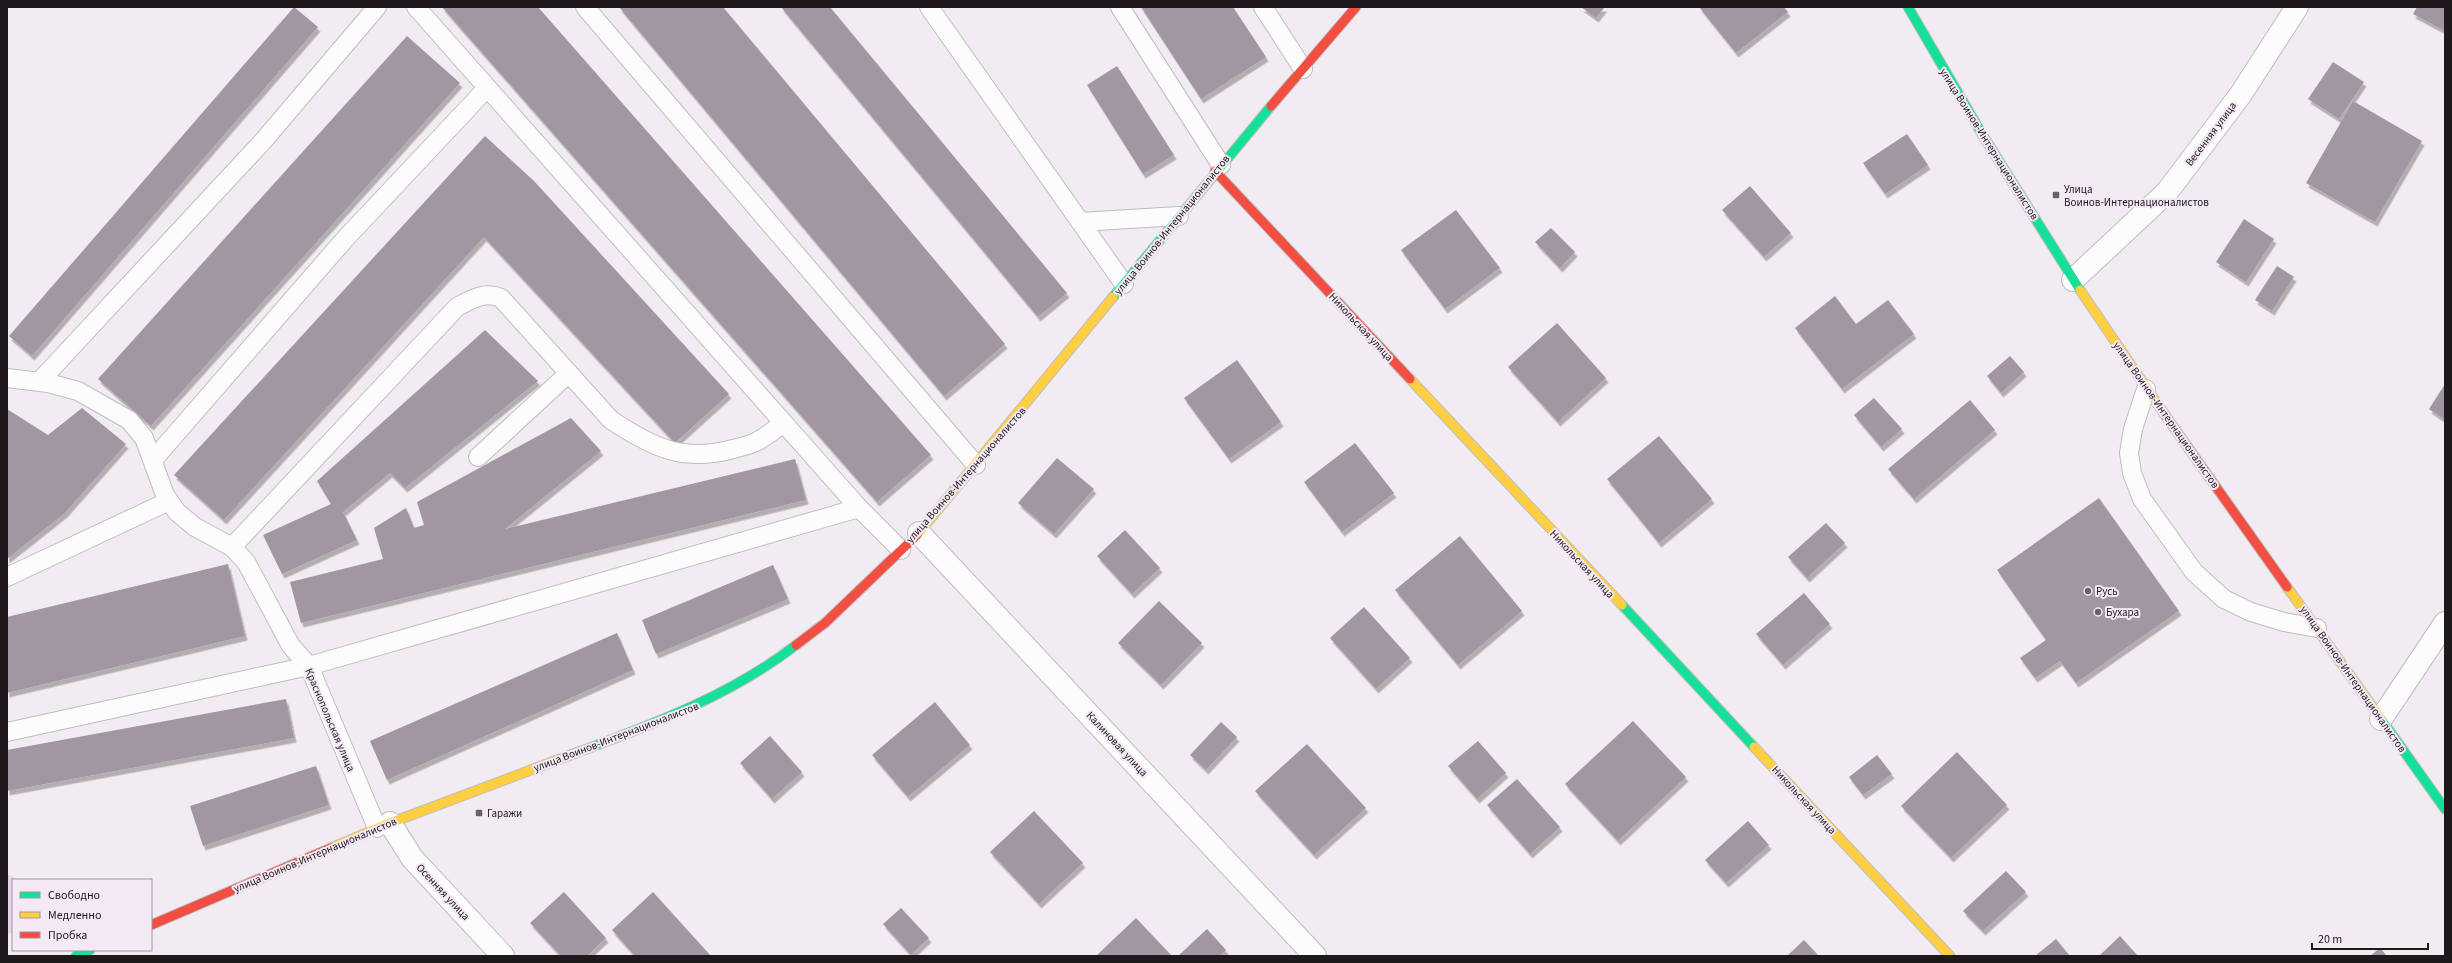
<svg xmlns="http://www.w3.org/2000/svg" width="2452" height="963" viewBox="0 0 2452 963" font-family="'Source Sans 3',sans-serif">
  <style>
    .green { fill: #e7d3e8 }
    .building { fill: #a196a1; filter: url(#shadow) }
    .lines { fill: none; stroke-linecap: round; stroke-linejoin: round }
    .lane-casing { stroke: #c0bcc0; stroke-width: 20 }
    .street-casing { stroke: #c0bcc0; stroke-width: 24 }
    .fast-casing { stroke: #c0bcc0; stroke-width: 11 }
    .slow-casing { stroke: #c0bcc0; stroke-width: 11 }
    .jam-casing { stroke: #c0bcc0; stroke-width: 11 }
    .lane { stroke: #fdfcfd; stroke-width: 18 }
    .street { stroke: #fdfcfd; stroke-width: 22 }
    .fast { stroke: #16e098; stroke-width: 9 }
    .slow { stroke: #ffcf43; stroke-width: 9 }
    .jam { stroke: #f24e42; stroke-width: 9 }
    .poi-dot { fill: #676367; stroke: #f4e9f4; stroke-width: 1.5 }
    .labels { text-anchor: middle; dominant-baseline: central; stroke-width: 4; stroke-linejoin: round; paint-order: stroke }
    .street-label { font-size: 11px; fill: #1d191d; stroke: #f4e9f4 }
    .poi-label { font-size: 11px; fill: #1d191d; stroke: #f4e9f4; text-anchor: start }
  </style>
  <defs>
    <filter id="shadow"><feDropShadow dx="2.5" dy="4.5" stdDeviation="0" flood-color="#0004"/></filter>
  </defs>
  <rect width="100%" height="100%" fill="#f1ecf1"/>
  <path class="green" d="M 7,874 L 18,880 L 13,880 L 13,932 L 7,934 Z"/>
  <path class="building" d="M 294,7 L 318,27 L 32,356 L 9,336 Z
    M 442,7 L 538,7 L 931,455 L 877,502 Z
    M 619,7 L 723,7 L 1005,344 L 944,396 Z
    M 781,7 L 830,7 L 1067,293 L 1038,317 Z
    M 1141,7 L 1233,7 L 1266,57 L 1201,99 Z
    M 1581,7 L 1605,7 L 1596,18 Z
    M 1699,7 L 1784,7 L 1788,12 L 1736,53 Z
    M 2417,7 L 2445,7 L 2445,31 L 2413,14 Z
    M 407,36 L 460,83 L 151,426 L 98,379 Z
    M 2333,62 L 2364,82 L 2339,119 L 2308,99 Z
    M 1117,66 L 1174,155 L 1143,174 L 1087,85 Z
    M 2353,101 L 2422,141 L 2375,222 L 2306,183 Z
    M 1907,134 L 1928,165 L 1885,194 L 1863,163 Z
    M 485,136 L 534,181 L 729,394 L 675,443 L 484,237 L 224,520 L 174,475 Z
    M 1750,186 L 1791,233 L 1764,257 L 1722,210 Z
    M 1456,210 L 1500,268 L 1445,309 L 1401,250 Z
    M 2244,219 L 2274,239 L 2246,282 L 2216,262 Z
    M 1551,228 L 1575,252 L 1560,268 L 1535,242 Z
    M 2277,266 L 2294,277 L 2272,311 L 2255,300 Z
    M 1835,296 L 1856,324 L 1888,300 L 1914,334 L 1842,389 L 1795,328 Z
    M 1557,323 L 1606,378 L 1558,422 L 1508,367 Z
    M 485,330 L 538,381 L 405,488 L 390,473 L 343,512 L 357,540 L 282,574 L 263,535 L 331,504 L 317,481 Z
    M 2010,356 L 2024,372 L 2001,393 L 1987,376 Z
    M 1237,360 L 1281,422 L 1229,459 L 1184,398 Z
    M 2445,384 L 2445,420 L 2429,409 Z
    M 1874,398 L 1902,429 L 1881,447 L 1854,415 Z
    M 1970,400 L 1995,430 L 1914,499 L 1888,469 Z
    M 82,408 L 126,444 L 65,513 L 7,559 L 7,409 L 48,435 Z
    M 571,418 L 601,451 L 505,529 L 795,459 L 806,500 L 301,623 L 290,582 L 383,559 L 374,528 L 406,508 L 414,528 L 424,525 L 417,502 Z
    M 1659,436 L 1712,499 L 1659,543 L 1607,479 Z
    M 1355,443 L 1394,493 L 1342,532 L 1304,482 Z
    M 1057,458 L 1094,489 L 1054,534 L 1018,503 Z
    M 2099,498 L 2179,611 L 2076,683 L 2060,661 L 2035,678 L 2020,658 L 2046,640 L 1997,570 Z
    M 1826,523 L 1845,543 L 1807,578 L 1788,557 Z
    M 1125,530 L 1160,568 L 1132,594 L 1097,556 Z
    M 1460,536 L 1522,611 L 1458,665 L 1395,590 Z
    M 228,564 L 245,636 L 7,693 L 7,617 Z
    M 773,565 L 788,599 L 656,654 L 642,620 Z
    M 1804,593 L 1830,624 L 1783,665 L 1756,634 Z
    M 1159,601 L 1202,643 L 1161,685 L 1118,643 Z
    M 1364,607 L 1410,658 L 1376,689 L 1330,638 Z
    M 617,633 L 633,670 L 387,780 L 370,741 Z
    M 286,699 L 294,738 L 7,791 L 7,750 Z
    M 935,702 L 970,745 L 908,797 L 872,755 Z
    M 1633,721 L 1686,777 L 1618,841 L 1565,784 Z
    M 1221,722 L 1237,737 L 1206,770 L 1190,755 Z
    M 770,736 L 802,772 L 772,799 L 740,763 Z
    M 1478,741 L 1506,773 L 1477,799 L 1448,766 Z
    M 1307,744 L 1366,808 L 1314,855 L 1255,791 Z
    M 1957,752 L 2007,805 L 1951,858 L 1901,806 Z
    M 1877,755 L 1892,774 L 1863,795 L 1849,777 Z
    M 316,766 L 329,805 L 203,846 L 190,806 Z
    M 1517,779 L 1560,827 L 1530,854 L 1487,805 Z
    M 1034,811 L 1083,863 L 1039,904 L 990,852 Z
    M 1748,821 L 1769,845 L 1726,883 L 1705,860 Z
    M 2006,871 L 2026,892 L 1983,931 L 1963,911 Z
    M 564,892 L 606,938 L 587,956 L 561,956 L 530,923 Z
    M 653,892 L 711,956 L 635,956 L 612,930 Z
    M 901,908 L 929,938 L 911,955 L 883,924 Z
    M 1136,918 L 1172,956 L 1096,956 Z
    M 1207,929 L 1226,950 L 1220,956 L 1180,956 L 1179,955 Z
    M 2120,936 L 2138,956 L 2099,956 Z
    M 2056,939 L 2070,956 L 2035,956 Z
    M 1804,940 L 1819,956 L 1787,956 Z
    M 2380,948 L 2387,956 L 2370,956 Z"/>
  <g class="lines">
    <g class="lane-casing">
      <path id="lane" d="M 416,7 L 859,508 L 901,550
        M 585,7 L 976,465
        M 929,7 L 1124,284
        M 1120,7 L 1221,165
        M 1263,7 L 1303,69
        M 1080,222 L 1179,216
        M 7,378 L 48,383 L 78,391 L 129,420 L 144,438 L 165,495 L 177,512 L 195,527 L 232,547 L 246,562 L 291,646 L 309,666 L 377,828
        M 39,382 L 264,140 L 377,7
        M 2146,389 L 2133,429 L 2129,453 L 2132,473 L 2142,499 L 2194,572 L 2224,599 L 2251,612 L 2284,622 L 2317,628
        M 478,457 L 569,373
        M 153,460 L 345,239 L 487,88
        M 232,547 L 457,307 C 472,299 485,291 501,298 L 611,420 C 652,447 683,463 733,449 C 741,447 750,445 756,442 C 766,437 775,429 784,423
        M 7,577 L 169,501
        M 7,732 L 309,666 L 859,508"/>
    </g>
    <g class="street-casing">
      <path id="street" d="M 2073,280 L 2167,192 L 2241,94 L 2297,7
        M 919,533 L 1315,956
        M 2381,719 L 2445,623
        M 390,823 L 412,858 L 503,956"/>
    </g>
    <g class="fast-casing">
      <path id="fast" d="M 1908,7 L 1982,134 L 2080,290
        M 1113,297 L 1271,106
        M 1622,605 L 1754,747
        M 2381,719 L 2445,809
        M 576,753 C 653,724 730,696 796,645
        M 76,956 L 90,950"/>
    </g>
    <g class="slow-casing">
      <path id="slow" d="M 2080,290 L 2165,415
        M 1410,379 L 1622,605
        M 917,535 L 1113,297
        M 2287,587 L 2381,719
        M 1754,747 L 1950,956
        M 331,848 L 390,823 L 576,753"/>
    </g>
    <g class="jam-casing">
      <path id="jam" d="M 1271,106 L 1356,7
        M 1215,171 L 1410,379
        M 2165,415 L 2287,587
        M 796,645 L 825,623 L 917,535
        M 151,925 L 331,848"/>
    </g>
    <use href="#lane" class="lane"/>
    <use href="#street" class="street"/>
    <use href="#fast" class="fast"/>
    <use href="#slow" class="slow"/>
    <use href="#jam" class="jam"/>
  </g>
  <g class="poi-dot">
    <rect x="2052" y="191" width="8" height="8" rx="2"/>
    <circle cx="2088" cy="591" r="4"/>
    <circle cx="2098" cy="612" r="4"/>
    <rect x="475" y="809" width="8" height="8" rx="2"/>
  </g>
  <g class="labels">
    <g class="street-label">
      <text transform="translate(2211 134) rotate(-53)">Весенняя улица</text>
      <text transform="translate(1989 144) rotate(58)">улица Воинов-Интернационалистов</text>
      <text transform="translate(1172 225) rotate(-51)">улица Воинов-Интернационалистов</text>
      <text transform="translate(1361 327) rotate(47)">Никольская улица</text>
      <text transform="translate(2166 415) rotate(55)">улица Воинов-Интернационалистов</text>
      <text transform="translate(966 475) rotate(-49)">улица Воинов-Интернационалистов</text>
      <text transform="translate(1582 564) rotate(47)">Никольская улица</text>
      <text transform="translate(2353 679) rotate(55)">улица Воинов-Интернационалистов</text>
      <text transform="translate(330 720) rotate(67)">Краснопольская улица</text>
      <text transform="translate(616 737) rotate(-21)">улица Воинов-Интернационалистов</text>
      <text transform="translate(1117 744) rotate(47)">Калиновая улица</text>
      <text transform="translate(1804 800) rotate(47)">Никольская улица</text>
      <text transform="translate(315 855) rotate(-23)">улица Воинов-Интернационалистов</text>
      <text transform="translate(443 892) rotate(47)">Осенняя улица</text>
    </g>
    <g class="poi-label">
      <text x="2064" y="189">Улица<tspan x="2064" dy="13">Воинов-Интернационалистов</tspan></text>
      <text x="2096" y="591">Русь</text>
      <text x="2106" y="612">Бухара</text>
      <text x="487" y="813">Гаражи</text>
    </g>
  </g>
  <rect width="2452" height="963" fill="none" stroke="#1d191d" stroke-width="16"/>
  <rect x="12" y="879" width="140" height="72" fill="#f4e9f4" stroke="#9e969e"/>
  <rect x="20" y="892" width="20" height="6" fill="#16e098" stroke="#9e969e"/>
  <text x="48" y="899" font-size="12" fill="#1d191d">Свободно</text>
  <rect x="20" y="912" width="20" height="6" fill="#ffcf43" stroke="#9e969e"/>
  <text x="48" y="919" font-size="12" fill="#1d191d">Медленно</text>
  <rect x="20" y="932" width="20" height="6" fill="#f24e42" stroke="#9e969e"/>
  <text x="48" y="939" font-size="12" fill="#1d191d">Пробка</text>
  <path d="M2312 943v6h116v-6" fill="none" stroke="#1d191d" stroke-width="2"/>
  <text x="2318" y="943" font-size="12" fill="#1d191d" stroke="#f4e9f4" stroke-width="3" paint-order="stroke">20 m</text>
</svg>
